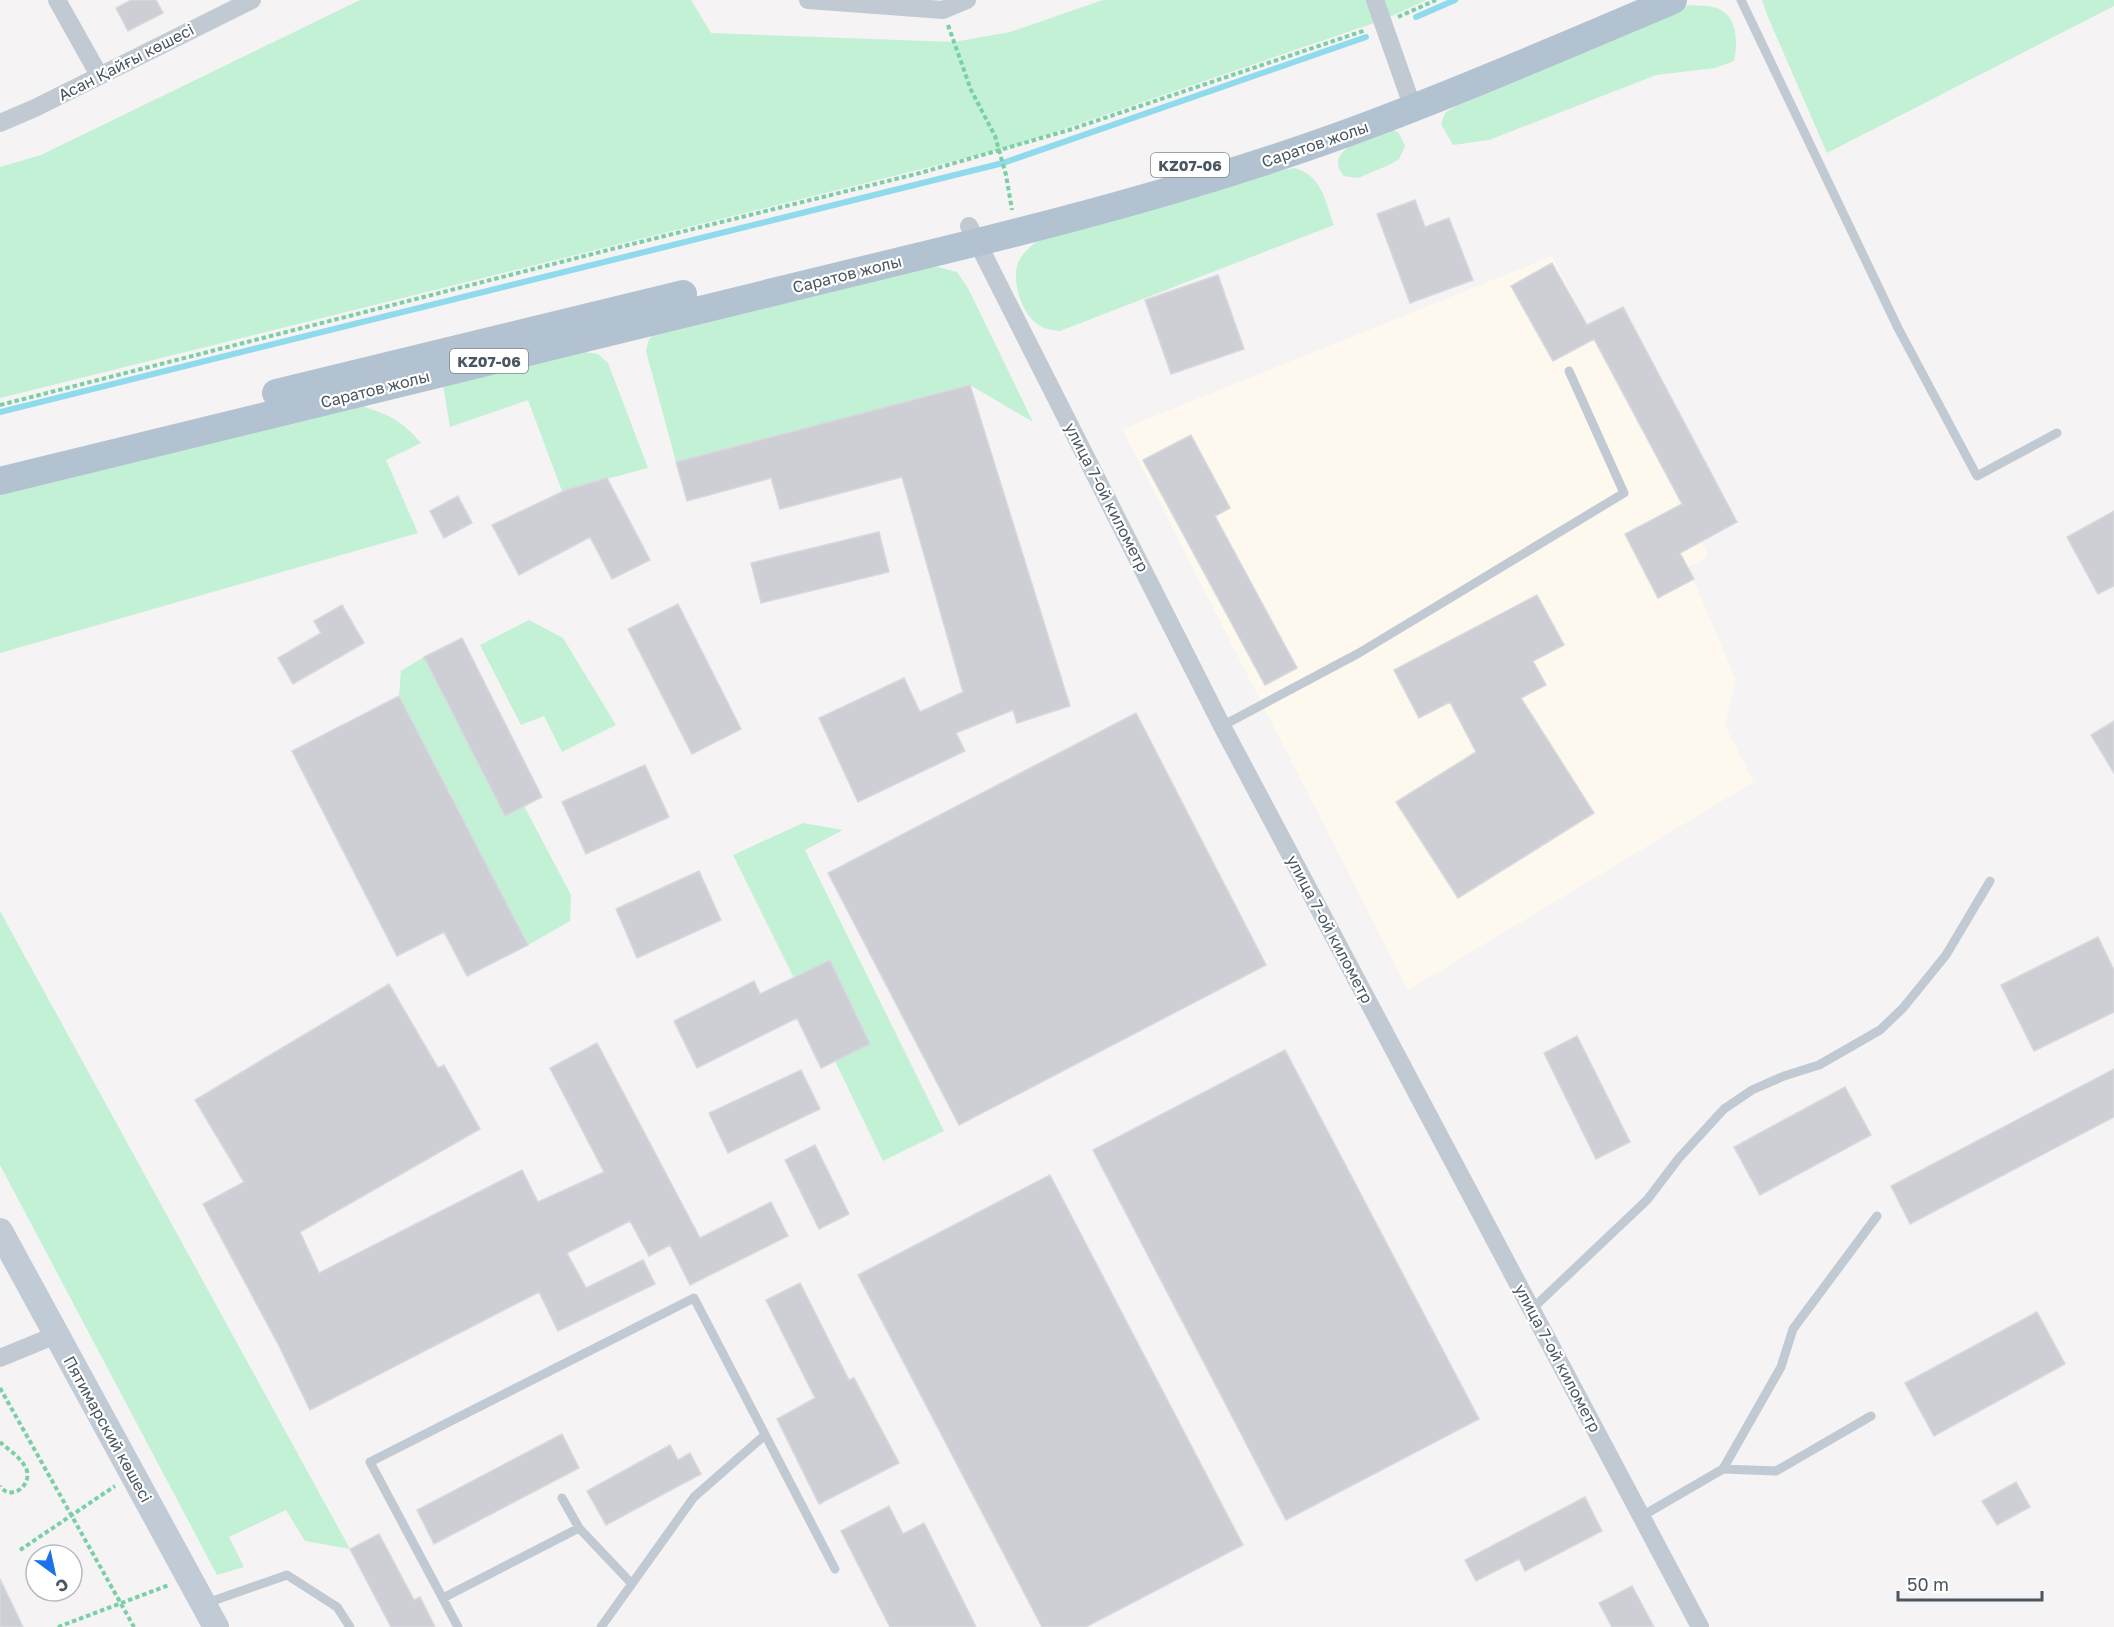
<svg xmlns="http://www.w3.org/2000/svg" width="2114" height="1627" viewBox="0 0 2114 1627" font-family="'Golos Text',sans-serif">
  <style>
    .commercial { fill: #fdf9ef }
    .green { fill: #c3f1d5 }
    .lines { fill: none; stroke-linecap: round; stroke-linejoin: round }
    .stream { stroke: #90daee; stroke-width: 6 }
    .building { fill: #cdcfd5; stroke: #d7d9de; stroke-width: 1.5 }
    .path { stroke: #7ad0a6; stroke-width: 4; stroke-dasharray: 4.5 3; stroke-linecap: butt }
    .service { stroke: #c1cad2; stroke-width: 9 }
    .minor { stroke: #c1cad2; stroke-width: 18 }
    .secondary { stroke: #c1cbd6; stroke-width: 26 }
    .primary { stroke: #b3c2d1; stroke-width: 28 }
    .labels { text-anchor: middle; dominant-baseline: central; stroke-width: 4.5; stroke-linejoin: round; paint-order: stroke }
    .shield { fill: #fff; stroke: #808990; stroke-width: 1.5 }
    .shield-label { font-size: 15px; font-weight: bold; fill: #4a5661 }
    .street-label { font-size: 16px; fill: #4a5661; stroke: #fff }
  </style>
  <rect width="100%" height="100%" fill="#f5f3f3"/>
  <path class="commercial" d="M 1552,256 L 1587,325 L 1623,307 L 1737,522 L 1702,541 L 1708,556 L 1688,567 L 1736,680 L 1725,726 L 1754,782 L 1408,990 L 1122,429 Z"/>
  <path class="green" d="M 360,0 L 691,0 L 711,33 L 954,42 L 1010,32 L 1103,0 L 1427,0 L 1383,20 L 1014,146 L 0,398 L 0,167 L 41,155 Z
    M 1762,0 L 2114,0 L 2114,6 L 1827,153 L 1768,17 Z
    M 1689,5 C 1698,6 1711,5 1719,9 C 1738,18 1738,44 1734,61 L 1715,68 L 1656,75 L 1489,140 L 1453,145 L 1441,124 L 1445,113 L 1479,92 Z
    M 1394,130 L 1399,133 L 1405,146 L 1399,159 L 1389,165 L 1358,178 L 1344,176 C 1320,148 1375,136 1394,130 Z
    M 1294,168 C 1322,175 1325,201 1334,225 L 1060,331 C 1052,330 1044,329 1037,324 C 1022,313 1011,281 1018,263 C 1024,249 1038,241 1049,233 L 1271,172 Z
    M 927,264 L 957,272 L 968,288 L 1033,422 L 970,385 L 676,462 L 646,351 L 649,339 L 660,329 Z
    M 576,351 L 598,354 L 608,363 L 648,468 L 562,491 L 528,400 L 450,427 L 443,385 Z
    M 362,406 C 391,416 400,419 421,443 L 386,460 L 418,533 L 0,653 L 0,492 Z
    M 529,620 L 563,638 L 616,725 L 562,752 L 544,716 L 521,725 L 480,645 Z
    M 424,657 L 505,815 L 524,806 L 571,895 L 570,921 L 528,945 L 399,696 L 401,671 Z
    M 803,823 L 843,830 L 805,850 L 944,1131 L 883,1161 L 835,1061 L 870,1044 L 830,961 L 794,978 L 733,855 Z
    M 0,911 L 350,1549 L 305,1541 L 286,1510 L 229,1537 L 244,1567 L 217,1575 L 0,1165 Z"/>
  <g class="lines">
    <path class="stream" d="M 1416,17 L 1455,0
      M 0,412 L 1003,163 L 1366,37"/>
  </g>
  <path class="building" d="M 131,0 L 156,0 L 163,13 L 128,31 L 116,8 Z
    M 1415,200 L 1425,227 L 1449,218 L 1473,280 L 1410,303 L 1377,214 Z
    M 1552,263 L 1587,325 L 1623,307 L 1737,522 L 1680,553 L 1694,579 L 1658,598 L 1625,534 L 1682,504 L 1594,339 L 1553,361 L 1511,286 Z
    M 1218,275 L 1244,349 L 1171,374 L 1145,300 Z
    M 970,385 L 1070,706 L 1017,723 L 1013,710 L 956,733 L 965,751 L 858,802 L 819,718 L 904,678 L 920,712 L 963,692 L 902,477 L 780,509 L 771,478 L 687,501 L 676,462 Z
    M 1191,435 L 1230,508 L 1215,516 L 1297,668 L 1265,685 L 1143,460 Z
    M 607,478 L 650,560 L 612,579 L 590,537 L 519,575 L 492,525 L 566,490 Z
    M 458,496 L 472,523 L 444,538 L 430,511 Z
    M 2114,511 L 2114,586 L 2098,594 L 2067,537 Z
    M 879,532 L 889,572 L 761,603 L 751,563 Z
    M 1537,595 L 1564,645 L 1533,661 L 1546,685 L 1521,698 L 1594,813 L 1458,898 L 1396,802 L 1476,752 L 1450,702 L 1419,718 L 1394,670 Z
    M 678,604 L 741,729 L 692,754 L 628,629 Z
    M 342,605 L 364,643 L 293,684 L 278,658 L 321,633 L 314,621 Z
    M 462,638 L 542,797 L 505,816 L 424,657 Z
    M 399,696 L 528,945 L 467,976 L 444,932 L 397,956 L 292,751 Z
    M 1136,713 L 1266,965 L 959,1125 L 828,873 Z
    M 2114,721 L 2114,773 L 2091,735 Z
    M 645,765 L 669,817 L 586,854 L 562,802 Z
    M 699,871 L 721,920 L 637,958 L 616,909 Z
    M 2098,937 L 2114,970 L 2114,1012 L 2034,1051 L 2001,985 Z
    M 830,960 L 870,1044 L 821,1068 L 797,1018 L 697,1068 L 674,1021 L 754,981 L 760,994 Z
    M 389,984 L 438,1068 L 444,1065 L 480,1129 L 300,1232 L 319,1273 L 522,1170 L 538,1202 L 604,1172 L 550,1068 L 597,1043 L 700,1238 L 771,1202 L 788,1236 L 690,1285 L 670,1245 L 649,1256 L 630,1221 L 567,1253 L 586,1288 L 643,1260 L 655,1284 L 558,1331 L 539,1292 L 310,1410 L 278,1344 L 203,1204 L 244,1182 L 195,1100 Z
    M 1577,1036 L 1630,1142 L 1596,1159 L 1544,1053 Z
    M 1285,1050 L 1479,1419 L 1286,1520 L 1093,1150 Z
    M 2114,1069 L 2114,1117 L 1910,1224 L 1891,1186 Z
    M 801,1070 L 820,1109 L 728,1153 L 709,1113 Z
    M 1845,1087 L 1871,1135 L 1760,1195 L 1734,1147 Z
    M 815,1145 L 849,1214 L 819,1229 L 785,1160 Z
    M 1050,1175 L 1243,1545 L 1086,1627 L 1042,1627 L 858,1275 Z
    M 800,1283 L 849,1380 L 854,1378 L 899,1463 L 819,1504 L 777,1419 L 815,1398 L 766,1300 Z
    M 2037,1312 L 2065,1364 L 1934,1436 L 1905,1383 Z
    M 562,1434 L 579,1468 L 434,1544 L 417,1510 Z
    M 670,1445 L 678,1460 L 690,1453 L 701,1474 L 606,1525 L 587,1491 Z
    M 2016,1482 L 2030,1507 L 1997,1525 L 1982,1501 Z
    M 1585,1497 L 1602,1531 L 1525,1571 L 1519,1559 L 1476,1581 L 1465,1560 Z
    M 889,1506 L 903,1534 L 924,1523 L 976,1627 L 890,1627 L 841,1531 Z
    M 379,1534 L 414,1600 L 420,1597 L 435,1627 L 391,1627 L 350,1549 Z
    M 0,1579 L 15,1610 L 23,1627 L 0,1627 Z
    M 1632,1586 L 1654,1627 L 1612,1627 L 1599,1603 Z"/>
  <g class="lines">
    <path class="path" d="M 1398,17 L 1436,0
      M 948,25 L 971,90 L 995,136 L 1006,175 L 1012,210
      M 0,405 L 612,249 L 920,173 L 1069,130 L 1366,30
      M 0,1388 L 134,1627
      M 0,1442 C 8,1449 24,1460 27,1471 C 31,1487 10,1501 0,1486
      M 20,1550 L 115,1486
      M 58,1627 L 169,1585"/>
    <path class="service" d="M 1741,0 L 1898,328 L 1977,476 L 2057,433
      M 1222,726 L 1359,653 L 1624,493 L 1569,371
      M 1532,1309 L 1647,1200 L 1679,1158 L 1724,1109 L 1752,1090 L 1784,1076 L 1819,1065 L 1880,1030 L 1903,1008 L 1946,955 L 1990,881
      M 1723,1469 L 1781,1367 L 1793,1329 L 1877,1216
      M 562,1498 L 579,1528 L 632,1584
      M 1642,1516 L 1723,1469 L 1776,1471 L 1871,1416
      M 443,1598 L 579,1528
      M 204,1604 L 287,1575 L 337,1607 L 350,1627
      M 458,1627 L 370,1462 L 694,1298 L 835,1569
      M 601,1627 L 694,1497 L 765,1435"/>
    <path class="minor" d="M 57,0 L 99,75
      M 808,0 L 943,10 L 967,0
      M 1375,0 L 1413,108
      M 0,123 L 35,108 L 252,0
      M 969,226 L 1222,726 L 1700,1627
      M 0,1358 L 56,1335"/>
    <path class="secondary" d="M 0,1231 L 216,1627"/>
    <path class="primary" d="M 276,393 L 683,294
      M 0,481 L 978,242 C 1112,209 1245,172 1374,123 C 1475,85 1574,42 1673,0"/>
  </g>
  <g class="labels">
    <g class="shield">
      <rect x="1151" y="153" width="78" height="24" rx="4.5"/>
      <rect x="450" y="349" width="78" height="24" rx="4.5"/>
    </g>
    <g class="shield-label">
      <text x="1190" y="165">KZ07-06</text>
      <text x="489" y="361">KZ07-06</text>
    </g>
    <g class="street-label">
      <text transform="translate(126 62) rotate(-27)">Асан Қайғы көшесі</text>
      <text transform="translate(1315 144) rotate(-19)">Саратов жолы</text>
      <text transform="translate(847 274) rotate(-14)">Саратов жолы</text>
      <text transform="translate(375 389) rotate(-14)">Саратов жолы</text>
      <text transform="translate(1107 497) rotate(63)">улица 7-ой километр</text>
      <text transform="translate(1330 929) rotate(62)">улица 7-ой километр</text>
      <text transform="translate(1558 1358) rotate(62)">улица 7-ой километр</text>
      <text transform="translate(108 1429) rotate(61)">Пятимарский көшесі</text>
    </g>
  </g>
  <g transform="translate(54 1573) rotate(147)"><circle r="28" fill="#ffffff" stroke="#b7bbc0" stroke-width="1.5"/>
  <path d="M0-4.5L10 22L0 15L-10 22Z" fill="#1a73e8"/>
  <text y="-9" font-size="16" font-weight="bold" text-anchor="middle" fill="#4a5661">С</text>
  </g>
  <path d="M1898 1591v9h144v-9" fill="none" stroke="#4a5661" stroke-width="3"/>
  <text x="1907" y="1591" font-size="18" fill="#4a5661" stroke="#ffffff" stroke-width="4.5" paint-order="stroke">50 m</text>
</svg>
